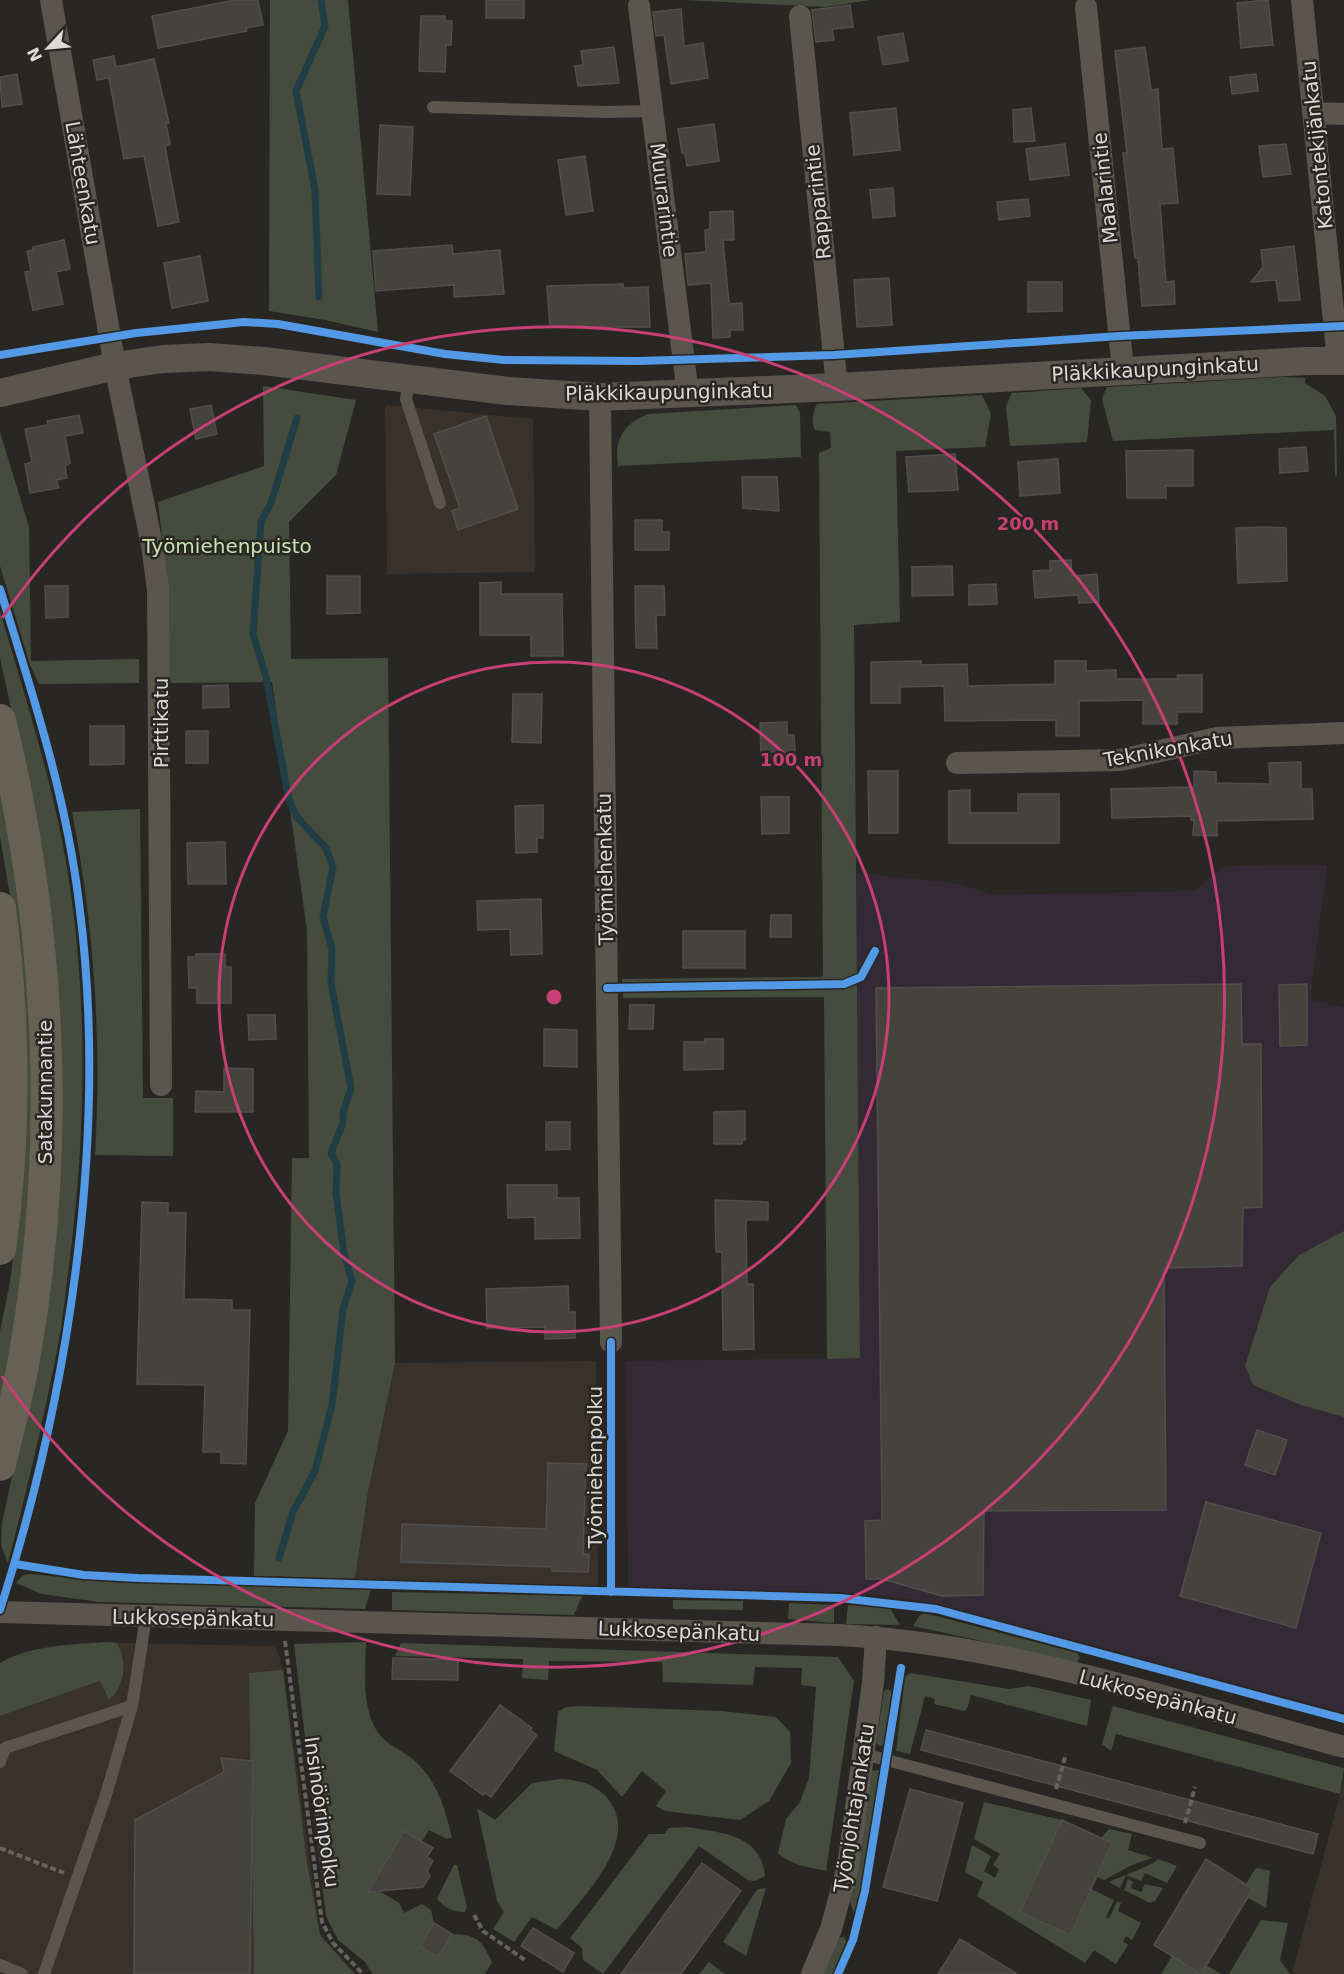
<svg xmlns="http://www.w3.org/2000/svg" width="1344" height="1974" viewBox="0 0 1344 1974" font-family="'DejaVu Sans',sans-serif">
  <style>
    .built { fill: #39322b }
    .industrial { fill: #342a35 }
    .green { fill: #454c3d }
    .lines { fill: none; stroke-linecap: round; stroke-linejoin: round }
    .stream { stroke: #213e46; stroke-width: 7 }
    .building { fill: #46423d; stroke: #504f4c; stroke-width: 1.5 }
    .path { stroke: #67625d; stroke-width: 4; stroke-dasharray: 6 3; stroke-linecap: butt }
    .service { stroke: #5b564d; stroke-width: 12 }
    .minor { stroke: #5b564d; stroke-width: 22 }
    .tertiary { stroke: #5b564d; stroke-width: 28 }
    .secondary { stroke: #666055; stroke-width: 32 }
    .cycleway-casing { stroke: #2a2723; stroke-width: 11 }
    .cycleway { stroke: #5399e6; stroke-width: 8 }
    .ring { fill: none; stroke: #c73f74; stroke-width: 3 }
    .labels { text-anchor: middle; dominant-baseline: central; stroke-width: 5; stroke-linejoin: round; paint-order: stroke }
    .street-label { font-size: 20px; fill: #dbd9d6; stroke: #2a2723 }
    .park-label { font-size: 20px; fill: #c8e2b1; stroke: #2a2723 }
    .centre { fill: #c73f74; stroke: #2a2723; stroke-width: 3 }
    .ring-label { font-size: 18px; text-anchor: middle; font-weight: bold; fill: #c73f74; stroke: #2a2723; stroke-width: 5; stroke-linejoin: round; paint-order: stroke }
  </style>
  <rect width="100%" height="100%" fill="#292724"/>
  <path class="built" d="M 385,405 L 533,419 L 535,572 L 387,574 Z
    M 596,1361 L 598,1586 L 355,1579 L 368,1492 L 395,1363 Z
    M 117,1643 L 272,1646 L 277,1649 L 283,1670 L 326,1974 L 0,1974 L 0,1716 L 101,1681 L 109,1700 L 120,1685 L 124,1672 L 121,1652 Z
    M 1344,1780 L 1344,1974 L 1294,1974 L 1292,1973 Z"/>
  <path class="industrial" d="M 1327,865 L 1310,999 L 1344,1008 L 1344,1713 L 960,1610 L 903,1598 L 844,1593 L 628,1587 L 626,1361 L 860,1358 L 856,873 L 955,883 L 995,895 L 1193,891 L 1226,866 Z"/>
  <path class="green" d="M 270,0 L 348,0 L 378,332 L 325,320 L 269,311 Z
    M 684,0 L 870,0 L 826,7 Z
    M 1285,377 L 1305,378 L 1305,383 L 1325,396 L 1336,416 L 1337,475 L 1335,476 L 1334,430 L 1113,441 L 1102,399 L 1107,387 Z
    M 263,386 L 356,400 L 336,475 L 289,522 L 291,659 L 388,658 L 395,1363 L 368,1492 L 355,1579 L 254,1576 L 255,1503 L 288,1431 L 292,1158 L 309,1158 L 307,930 L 272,682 L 169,683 L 167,579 L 158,502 L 264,466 Z
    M 1081,388 L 1091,400 L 1087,442 L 1010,446 L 1006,406 L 1012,393 Z
    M 982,395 L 991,414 L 985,447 L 896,451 L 900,622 L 854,625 L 860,1358 L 827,1359 L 824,997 L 623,998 L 622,979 L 823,977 L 819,453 L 831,448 L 830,432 L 815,430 C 811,422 813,411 817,404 Z
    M 796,405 L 800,413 L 801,457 L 618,466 C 614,440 623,424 648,414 Z
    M 0,432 L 29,527 L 31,661 L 139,659 L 139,683 L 39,684 L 30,665 L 0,566 Z
    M 0,611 C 27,704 58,797 71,894 C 88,1015 85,1137 70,1258 C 66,1285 64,1313 59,1340 C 45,1415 27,1489 8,1563 L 1,1545 L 2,1523 L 42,1337 L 28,786 L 0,658 Z
    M 0,786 C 17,884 30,981 34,1080 C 38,1186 22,1302 0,1406 L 0,1331 L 10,1282 L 21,1196 L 12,907 L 0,837 Z
    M 140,809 L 143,1098 L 173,1098 L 173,1156 L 95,1155 C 102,1039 94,926 72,812 Z
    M 1344,1231 L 1344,1417 L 1301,1405 L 1253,1385 L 1245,1366 L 1270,1287 L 1299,1255 Z
    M 32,1574 L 96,1581 L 371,1589 L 365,1609 L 99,1602 L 42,1594 L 16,1583 L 23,1575 Z
    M 392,1592 L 582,1596 L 574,1615 L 392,1610 Z
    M 673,1600 L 743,1601 L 743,1610 L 673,1609 Z
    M 789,1603 L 834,1605 L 834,1623 L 788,1619 Z
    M 848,1605 L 890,1608 L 900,1625 L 846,1624 Z
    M 925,1613 L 1077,1653 L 1080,1658 L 1077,1662 L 913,1626 L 920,1615 Z
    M 110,1642 L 117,1643 C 128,1662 125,1686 109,1700 L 100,1681 L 0,1716 L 0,1663 C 30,1645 75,1644 110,1642 Z
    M 366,1642 C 365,1669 362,1701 374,1726 C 384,1746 405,1750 419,1765 C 439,1786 445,1810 452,1837 L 447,1839 L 429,1830 L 422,1841 L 404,1831 L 371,1886 L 399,1903 L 404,1913 L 422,1904 L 431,1910 L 434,1923 L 420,1946 L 437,1957 L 452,1934 C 477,1935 481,1939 492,1962 L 485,1974 L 373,1974 L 365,1962 L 338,1940 L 326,1916 L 294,1644 Z
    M 401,1643 L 838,1657 L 854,1681 L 826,1871 C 809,1867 792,1866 778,1853 L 786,1819 L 800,1802 L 809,1778 L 816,1687 L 801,1685 L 802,1668 L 755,1667 L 753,1685 L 663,1682 L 662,1662 L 549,1661 L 548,1680 L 522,1678 L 523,1659 L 395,1656 Z
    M 283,1670 L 307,1863 L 320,1935 L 355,1974 L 254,1974 L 249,1673 Z
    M 910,1673 L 1009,1689 L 1029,1686 L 1091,1700 L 1087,1726 L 971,1695 L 967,1709 L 964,1711 L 934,1704 L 935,1699 L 925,1696 L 910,1754 L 896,1751 L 905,1677 Z
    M 888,1689 L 892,1692 L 886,1744 L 880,1746 L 876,1743 L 884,1691 Z
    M 581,1706 L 722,1711 L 776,1717 L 790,1732 L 791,1763 L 769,1801 L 740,1820 L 665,1811 L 656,1806 L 666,1791 L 642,1771 L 622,1797 L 597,1770 L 554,1751 L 558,1712 L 566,1707 Z
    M 1113,1706 L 1344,1768 L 1340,1794 L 1116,1734 L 1111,1751 L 1102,1744 Z
    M 878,1770 L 881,1775 L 859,1903 L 854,1913 L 850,1902 L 872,1771 Z
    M 560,1779 C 581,1780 599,1785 611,1803 C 638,1845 581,1898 557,1930 L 532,1917 L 514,1942 L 493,1929 L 504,1912 L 497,1901 L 477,1808 L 495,1820 L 532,1783 Z
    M 984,1802 L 1062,1820 L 1020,1912 L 1070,1935 L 1091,1889 L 1114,1900 L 1106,1917 L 1109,1919 L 1117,1901 L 1121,1903 L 1118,1911 L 1141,1923 L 1132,1940 L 1126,1936 L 1123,1941 L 1128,1945 L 1116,1964 L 1094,1950 L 1085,1963 L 977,1896 L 983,1882 L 965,1872 L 972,1845 L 991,1856 L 984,1871 L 995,1878 L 999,1869 L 993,1865 L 1000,1854 L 974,1839 Z
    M 688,1827 C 722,1833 761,1834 765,1876 L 755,1881 L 748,1880 L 699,1846 L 603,1974 L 583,1960 L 582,1948 L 570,1938 L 649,1834 L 664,1834 L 669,1828 Z
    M 1109,1829 L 1132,1834 L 1128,1850 L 1153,1858 L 1134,1864 L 1104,1880 L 1097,1877 L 1112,1844 L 1101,1838 Z
    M 1158,1859 L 1177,1866 L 1167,1883 L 1145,1873 L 1141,1881 L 1126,1875 L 1120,1888 L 1109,1882 C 1119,1877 1154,1865 1158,1859 Z
    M 454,1865 L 457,1865 L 467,1907 L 465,1912 C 455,1913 442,1907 437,1898 Z
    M 1258,1868 L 1270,1871 L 1266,1908 L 1248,1898 L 1253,1889 L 1246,1884 L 1255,1869 Z
    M 1128,1879 L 1133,1882 L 1131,1888 L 1141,1892 L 1145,1884 L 1163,1888 L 1155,1901 L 1150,1903 L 1124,1890 Z
    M 766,1888 L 746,1956 L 723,1942 L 754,1894 L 758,1889 Z
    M 1261,1920 L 1288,1923 L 1280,1960 L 1290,1974 L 1229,1974 Z
    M 844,1937 L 848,1945 L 836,1974 L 824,1974 L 838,1938 Z
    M 1172,1956 L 1200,1974 L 1206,1965 L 1221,1974 L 1161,1974 Z
    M 709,1962 L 725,1974 L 699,1974 Z"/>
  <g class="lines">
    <path class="stream" d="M 319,297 L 315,190 L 296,91 L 325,26 L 321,0
      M 279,1558 L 293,1512 L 315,1471 L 332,1405 L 343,1309 L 352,1281 L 344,1253 L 336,1193 L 337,1164 L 331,1153 L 343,1123 L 343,1113 L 351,1088 L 331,983 L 332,949 L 323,917 L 333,867 L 326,848 L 296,816 L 289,800 L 266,677 L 253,634 L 261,522 L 271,503 L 297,418"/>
  </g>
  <path class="building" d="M 235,0 L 258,0 L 263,25 L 246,28 L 247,31 L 158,48 L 152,16 Z
    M 486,0 L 524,0 L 524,18 L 486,18 Z
    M 1268,0 L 1273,45 L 1241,48 L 1237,3 Z
    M 850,5 L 853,27 L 832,29 L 834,40 L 816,42 L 812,10 Z
    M 681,9 L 684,46 L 703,43 L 708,78 L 671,84 L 664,35 L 656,36 L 653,12 Z
    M 421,16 L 445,16 L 445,21 L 452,21 L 451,45 L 446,45 L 445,72 L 419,71 Z
    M 903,33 L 908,61 L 883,65 L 878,37 Z
    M 614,47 L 619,83 L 578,86 L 575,66 L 583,65 L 581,51 Z
    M 1145,47 L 1151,90 L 1158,89 L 1162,149 L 1173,148 L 1178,203 L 1160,204 L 1166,282 L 1174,281 L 1175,304 L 1142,306 L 1138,258 L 1135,258 L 1123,153 L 1127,153 L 1115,51 Z
    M 114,56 L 116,67 L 154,59 L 169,123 L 166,123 L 170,145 L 165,146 L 179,222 L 158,226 L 144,156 L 124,159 L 109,78 L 97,80 L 93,60 Z
    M 17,74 L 22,104 L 2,107 L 0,77 Z
    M 1256,74 L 1258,91 L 1232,94 L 1230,77 Z
    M 896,108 L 900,150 L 854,155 L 850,113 Z
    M 1031,108 L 1035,141 L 1014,142 L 1013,110 Z
    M 714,124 L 719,161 L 687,166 L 685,153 L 682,153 L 678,129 Z
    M 380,125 L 413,127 L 410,195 L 377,194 Z
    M 1065,144 L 1069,175 L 1030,180 L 1026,149 Z
    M 1286,144 L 1291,174 L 1263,177 L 1259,146 Z
    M 585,156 L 593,211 L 566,215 L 558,160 Z
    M 893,188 L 895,216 L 873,218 L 870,190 Z
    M 1028,199 L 1030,216 L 999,220 L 997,202 Z
    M 733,211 L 734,240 L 723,240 L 729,304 L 742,303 L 743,330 L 730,330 L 730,337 L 713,338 L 711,283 L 688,285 L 685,254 L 706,252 L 705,230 L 710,229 L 710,212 Z
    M 64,240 L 70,269 L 56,272 L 63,304 L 33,310 L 25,272 L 31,271 L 27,251 L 33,250 L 33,247 Z
    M 452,245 L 453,254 L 500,250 L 504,294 L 454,297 L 454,285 L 376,291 L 373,251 Z
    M 1294,246 L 1300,300 L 1279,301 L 1276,280 L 1251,282 L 1263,267 L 1261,250 Z
    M 200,256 L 208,301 L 172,308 L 164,263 Z
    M 889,278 L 892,325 L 857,327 L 854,280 Z
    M 1028,282 L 1062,282 L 1062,311 L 1028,312 Z
    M 623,284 L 623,288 L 648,287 L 650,327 L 550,327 L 547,286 Z
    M 211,405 L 217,434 L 196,439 L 190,409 Z
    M 79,415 L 83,433 L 65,436 L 70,463 L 65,467 L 67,478 L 56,480 L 59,488 L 30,493 L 25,464 L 32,462 L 25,429 L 48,425 L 47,421 Z
    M 486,416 L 518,509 L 458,530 L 452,511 L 460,508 L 434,434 Z
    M 1306,447 L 1308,471 L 1280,473 L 1279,449 Z
    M 1193,450 L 1193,486 L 1166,486 L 1166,498 L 1127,498 L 1126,451 Z
    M 955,454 L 958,490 L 909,492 L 906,457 Z
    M 1058,459 L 1060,493 L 1020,496 L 1018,462 Z
    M 742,477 L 777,477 L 779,511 L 743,508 Z
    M 635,520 L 662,520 L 662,532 L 669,532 L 669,550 L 635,550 Z
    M 1264,527 L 1286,528 L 1287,581 L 1238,583 L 1236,528 Z
    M 1071,560 L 1072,576 L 1097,574 L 1099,602 L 1079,603 L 1078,595 L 1035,598 L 1033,571 L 1050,570 L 1050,561 Z
    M 952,566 L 953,595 L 912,596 L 912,567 Z
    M 327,576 L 360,576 L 360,613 L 327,614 Z
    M 501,582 L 501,594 L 562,594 L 563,656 L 531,656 L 531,635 L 480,635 L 480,583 Z
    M 996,584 L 997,604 L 969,605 L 969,585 Z
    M 45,586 L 68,586 L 68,617 L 46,618 Z
    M 635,586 L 664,586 L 665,615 L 656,615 L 657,648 L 636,648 Z
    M 921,661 L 921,665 L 967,664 L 968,686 L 1055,684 L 1055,661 L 1086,661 L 1086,671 L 1116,670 L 1116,679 L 1178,679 L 1177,675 L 1202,675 L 1202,712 L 1177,712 L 1177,724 L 1143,724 L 1143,700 L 1079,701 L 1079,736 L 1056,736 L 1056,720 L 945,721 L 944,686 L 900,687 L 900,703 L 871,703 L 871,662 Z
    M 228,685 L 229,707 L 203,708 L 203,686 Z
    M 513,694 L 542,694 L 541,743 L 512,742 Z
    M 787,722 L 787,735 L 794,735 L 795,752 L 761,752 L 760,723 Z
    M 90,726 L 124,726 L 124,764 L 90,765 Z
    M 186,731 L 208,731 L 208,763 L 186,763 Z
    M 1301,762 L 1301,789 L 1312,789 L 1313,819 L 1217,821 L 1217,836 L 1193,835 L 1194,820 L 1191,820 L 1191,816 L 1112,818 L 1111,789 L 1194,787 L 1194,771 L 1216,772 L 1216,783 L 1270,784 L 1269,763 Z
    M 868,771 L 898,771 L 898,833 L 869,833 Z
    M 970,790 L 970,813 L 1018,813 L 1018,794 L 1059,794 L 1059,843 L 949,843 L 949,791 Z
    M 761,797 L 789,797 L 789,833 L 762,834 Z
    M 543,805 L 543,838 L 537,838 L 537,852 L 516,853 L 515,806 Z
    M 225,842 L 226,884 L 188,884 L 187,843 Z
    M 541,899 L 542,954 L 511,955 L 510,929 L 478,930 L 477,901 Z
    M 771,915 L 791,915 L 791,937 L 770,937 Z
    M 683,931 L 745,931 L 745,968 L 683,968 Z
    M 196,954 L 225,954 L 225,967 L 231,967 L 231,1003 L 197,1003 L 197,988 L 189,988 L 188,957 L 196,957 Z
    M 1241,984 L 1242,1044 L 1261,1044 L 1262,1207 L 1243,1208 L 1242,1266 L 1164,1268 L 1166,1510 L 984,1511 L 983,1595 L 942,1596 L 882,1579 L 866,1579 L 865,1521 L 882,1520 L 876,988 Z
    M 1307,984 L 1307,1045 L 1280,1046 L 1279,985 Z
    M 630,1005 L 654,1005 L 653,1029 L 629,1029 Z
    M 248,1015 L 275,1015 L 276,1039 L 249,1040 Z
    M 544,1029 L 577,1030 L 577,1067 L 544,1066 Z
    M 705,1039 L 723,1039 L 723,1069 L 684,1070 L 684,1042 L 705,1042 Z
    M 224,1068 L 253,1069 L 253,1112 L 195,1112 L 196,1091 L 224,1092 Z
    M 745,1111 L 745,1140 L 742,1140 L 742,1144 L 714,1144 L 714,1112 Z
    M 546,1122 L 570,1122 L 570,1149 L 546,1150 Z
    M 507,1185 L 557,1185 L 557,1198 L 579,1198 L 580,1238 L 535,1239 L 535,1217 L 508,1218 Z
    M 715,1200 L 768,1202 L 768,1220 L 746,1220 L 747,1284 L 753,1284 L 754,1349 L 723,1350 L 722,1252 L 716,1252 Z
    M 142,1202 L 168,1203 L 168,1213 L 186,1213 L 184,1299 L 232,1300 L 232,1310 L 250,1310 L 246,1464 L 221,1463 L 221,1452 L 203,1452 L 205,1385 L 137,1384 Z
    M 568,1286 L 569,1312 L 575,1312 L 575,1338 L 545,1339 L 545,1327 L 487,1328 L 486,1289 Z
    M 1257,1430 L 1287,1440 L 1275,1475 L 1245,1465 Z
    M 548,1463 L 586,1464 L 583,1554 L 589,1555 L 588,1572 L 552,1571 L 552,1567 L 401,1562 L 402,1524 L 546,1529 Z
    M 1206,1502 L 1321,1533 L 1296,1628 L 1180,1596 Z
    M 393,1658 L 458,1660 L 458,1680 L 392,1679 Z
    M 500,1705 L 532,1728 L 530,1730 L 537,1735 L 491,1797 L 485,1793 L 483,1795 L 450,1771 Z
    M 926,1730 L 1318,1834 L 1313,1854 L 921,1750 Z
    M 221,1758 L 253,1761 L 250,1974 L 134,1974 L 135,1820 L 224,1772 Z
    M 910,1789 L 963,1803 L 937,1901 L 883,1887 Z
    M 1062,1820 L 1112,1843 L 1070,1935 L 1020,1912 Z
    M 404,1831 L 433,1848 L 427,1857 L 433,1861 L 427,1871 L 430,1876 L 423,1887 L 368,1892 Z
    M 1206,1859 L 1253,1889 L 1201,1974 L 1154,1945 Z
    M 702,1863 L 741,1891 L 681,1974 L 621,1974 Z
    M 434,1923 L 452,1934 L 438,1957 L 420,1947 Z
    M 533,1928 L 574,1953 L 563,1972 L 521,1946 Z
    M 960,1939 L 1017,1974 L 938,1974 Z"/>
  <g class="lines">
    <path class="path" d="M 285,1641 L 322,1922 L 333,1943 L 363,1974
      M 1056,1789 L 1066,1754
      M 1185,1823 L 1195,1787
      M 0,1848 L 64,1873
      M 474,1915 L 483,1931 L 525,1960"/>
    <path class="service" d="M 433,107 L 606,112 L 653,111
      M 409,381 L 406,399 L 440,503
      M 864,1754 L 1200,1843
      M 0,1762 L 5,1748 L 132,1706 L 146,1617
      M 0,1965 L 22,1974
      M 44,1974 L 105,1798 L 132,1706"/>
    <path class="minor" d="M 51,0 L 115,366 L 152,545 L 158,589 L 161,1085
      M 1302,0 L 1338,361
      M 639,6 L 688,394
      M 1086,7 L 1123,370
      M 800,16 L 837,387
      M 1314,113 L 1344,114
      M 600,397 L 611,1342
      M 957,763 L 1121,760 L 1217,738 L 1344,733
      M 0,1612 L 839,1635 C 1011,1644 1178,1702 1344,1747
      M 812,1974 L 831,1929 L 848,1866 L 873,1683 L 876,1637"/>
    <path class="tertiary" d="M 0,393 L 115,366 L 163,359 L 209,357 L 264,361 L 508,391 L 600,397 L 837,387 L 1307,361 L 1344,361"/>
    <path class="secondary" d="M 0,720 C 51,929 62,1146 24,1359 C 18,1394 8,1430 0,1465
      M 0,908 C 15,1022 16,1136 0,1249"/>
    <g class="cycleway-casing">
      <path id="cycleway" d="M 0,355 L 136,333 L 244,322 L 278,324 L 445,354 L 504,360 L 638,361 L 834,355 L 1120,336 L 1344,326
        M 0,589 C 32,692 66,795 79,903 C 109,1132 70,1391 0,1610
        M 607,988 L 844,984 L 861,977 L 875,951
        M 611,1342 L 611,1592
        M 15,1564 L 84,1575 L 138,1578 L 840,1598 L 936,1609 L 1344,1719
        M 838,1974 L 853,1940 L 865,1891 L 901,1668"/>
    </g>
    <use href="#cycleway" class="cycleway"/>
  </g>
  <g class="ring">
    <circle cx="554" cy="997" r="335"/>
    <path d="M2 618A670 670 0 1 1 2 1376"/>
  </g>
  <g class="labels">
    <g class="street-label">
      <text transform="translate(1317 145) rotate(-96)">Katontekijänkatu</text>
      <text transform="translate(83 183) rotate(80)">Lähteenkatu</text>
      <text transform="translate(1105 188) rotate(-96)">Maalarintie</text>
      <text transform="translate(664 200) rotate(83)">Muurarintie</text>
      <text transform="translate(818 202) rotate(-96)">Rapparintie</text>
      <text transform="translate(1155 369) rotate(-3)">Pläkkikaupunginkatu</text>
      <text transform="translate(669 392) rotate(-1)">Pläkkikaupunginkatu</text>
      <text transform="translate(161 723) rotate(-90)">Pirttikatu</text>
      <text transform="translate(1168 749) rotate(-10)">Teknikonkatu</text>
      <text transform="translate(605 869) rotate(-91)">Työmiehenkatu</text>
      <text transform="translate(45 1092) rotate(-90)">Satakunnantie</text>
      <text transform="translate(595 1467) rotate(-90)">Työmiehenpolku</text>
      <text transform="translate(193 1618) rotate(1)">Lukkosepänkatu</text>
      <text transform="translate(679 1631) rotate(2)">Lukkosepänkatu</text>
      <text transform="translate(1158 1697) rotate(15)">Lukkosepänkatu</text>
      <text transform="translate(854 1808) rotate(-81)">Työnjohtajankatu</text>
      <text transform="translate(322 1812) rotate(82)">Insinöörinpolku</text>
    </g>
    <g class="park-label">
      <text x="227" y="546">Työmiehenpuisto</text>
    </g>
  </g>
  <circle cx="554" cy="997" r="9" class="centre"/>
  <g class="ring-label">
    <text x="1028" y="530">200 m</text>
    <text x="791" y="766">100 m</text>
  </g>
  <g transform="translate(48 48) rotate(244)" stroke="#2a2723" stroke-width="4.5" paint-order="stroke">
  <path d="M0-4.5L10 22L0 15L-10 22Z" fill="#dbd9d6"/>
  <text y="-9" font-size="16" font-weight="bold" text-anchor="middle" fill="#dbd9d6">N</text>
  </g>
</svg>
